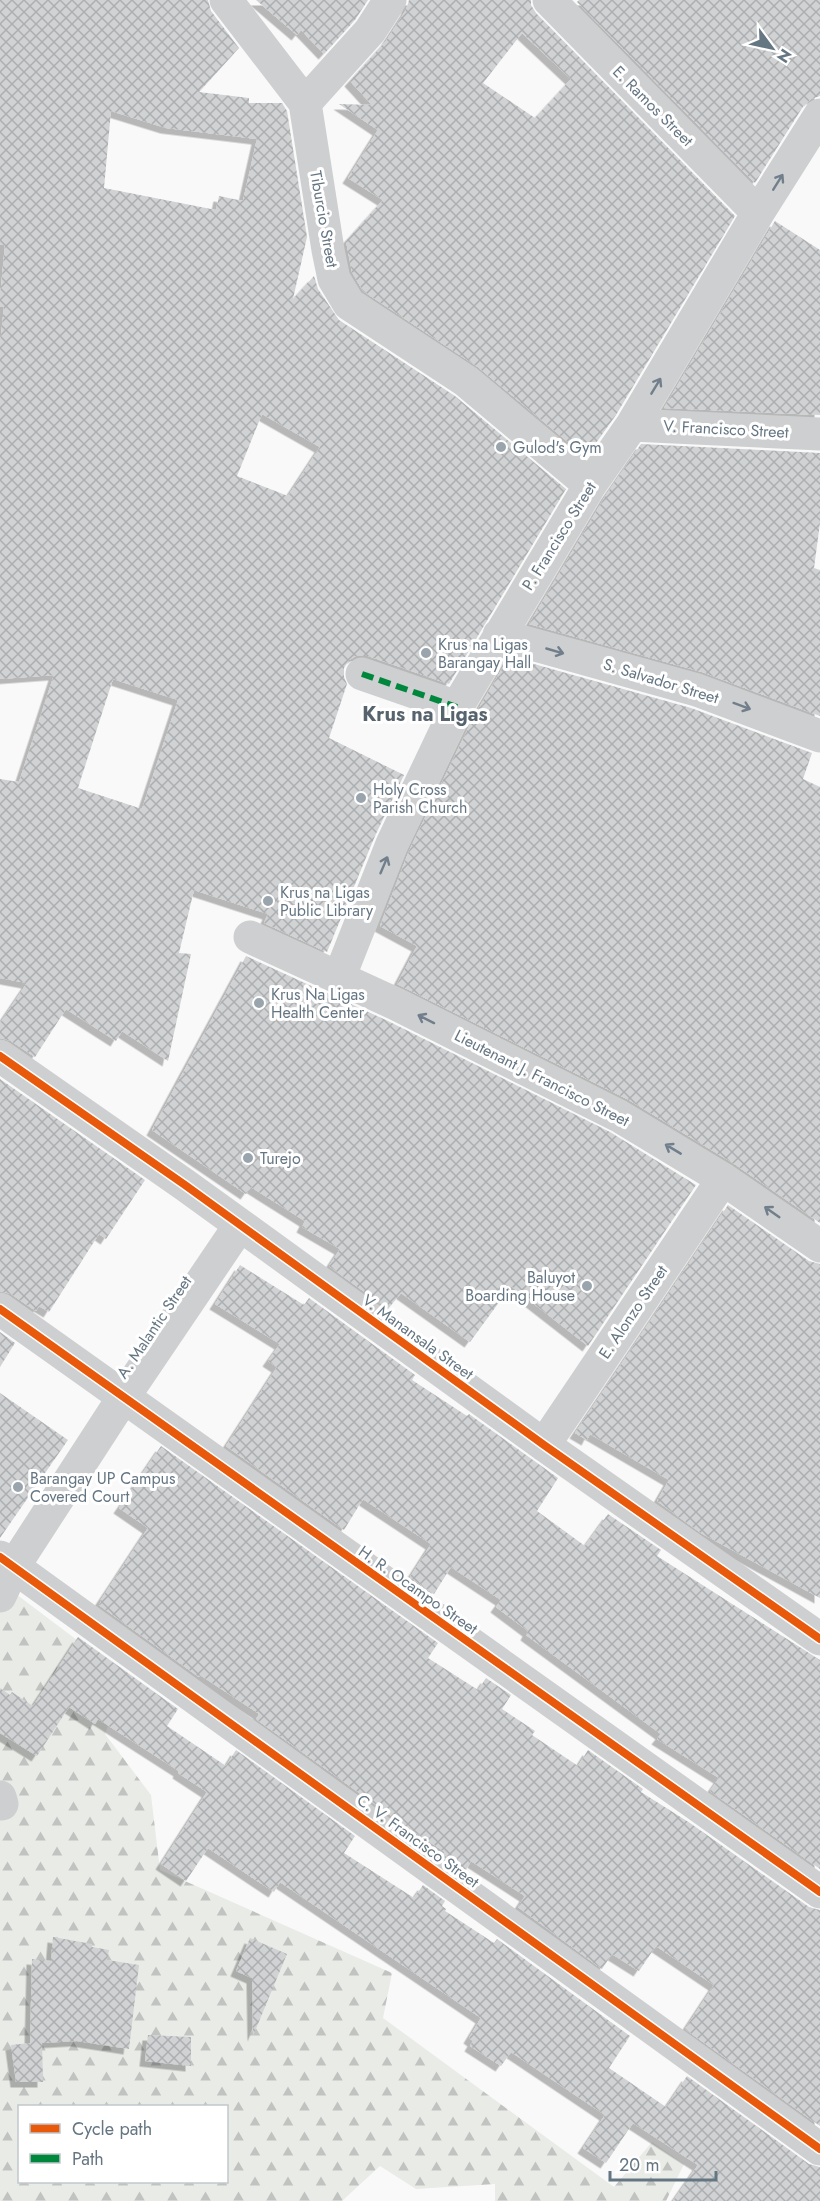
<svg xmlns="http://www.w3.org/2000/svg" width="820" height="2201" viewBox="0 0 820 2201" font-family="Jost,sans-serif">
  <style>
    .forest { fill: url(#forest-firs); fill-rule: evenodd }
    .building { fill: url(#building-cross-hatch); fill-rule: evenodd; filter: url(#shadow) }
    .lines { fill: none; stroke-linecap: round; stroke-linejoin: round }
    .minor { stroke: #cecfd0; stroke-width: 33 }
    .quiet { stroke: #00873e; stroke-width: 6; stroke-dasharray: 12 6; stroke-linecap: butt }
    .cycleway-casing { stroke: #fff; stroke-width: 11 }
    .cycleway { stroke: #e8590c; stroke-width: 8 }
    .oneway { stroke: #707f8b }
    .poi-dot { fill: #99a4ac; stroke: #fff; stroke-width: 2 }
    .labels { text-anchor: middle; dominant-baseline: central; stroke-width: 6; stroke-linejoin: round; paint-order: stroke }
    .street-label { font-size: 16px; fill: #657683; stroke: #fff }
    .poi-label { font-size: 16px; fill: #657683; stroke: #fff; text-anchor: start }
    .quarter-label { font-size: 20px; font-weight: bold; fill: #57646e; stroke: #fff }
  </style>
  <defs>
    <pattern id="forest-firs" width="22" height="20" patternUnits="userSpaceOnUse" patternTransform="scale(1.5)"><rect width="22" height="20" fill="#e8ebe6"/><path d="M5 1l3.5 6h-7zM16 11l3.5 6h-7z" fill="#c0c3c0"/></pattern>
    <pattern id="building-cross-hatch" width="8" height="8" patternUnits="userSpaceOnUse" patternTransform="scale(1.5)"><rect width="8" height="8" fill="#d0d2d3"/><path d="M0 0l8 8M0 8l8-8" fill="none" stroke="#acafb1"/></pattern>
    <filter id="shadow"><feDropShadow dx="-5.5" dy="5.5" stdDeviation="0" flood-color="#0004"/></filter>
  </defs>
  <rect width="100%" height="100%" fill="#f9f9f9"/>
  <path class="forest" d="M 0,1582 L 126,1677 L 105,1734 L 151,1795 L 160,1870 L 392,1973 L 383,2018 L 614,2187 L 652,2142 L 684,2164 L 666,2201 L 495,2201 L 495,2184 L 416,2189 L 380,2166 L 342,2201 L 0,2201 ZM 20,2106 L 226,2106 L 226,2182 L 20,2182 Z"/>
  <path class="building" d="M 0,0 L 208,0 L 211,11 L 239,48 L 199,92 L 249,98 L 249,103 L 282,103 L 287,111 L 307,237 L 293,299 L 314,276 L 318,289 L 339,320 L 455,396 L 566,489 L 449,684 L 368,656 L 356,656 L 349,660 L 344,668 L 344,677 L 347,684 L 329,738 L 404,775 L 375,836 L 327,952 L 264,923 L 268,914 L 194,890 L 179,953 L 191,954 L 168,1061 L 122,1031 L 116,1041 L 66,1009 L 35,1057 L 11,1041 L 0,1038 L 0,1023 L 27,983 L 0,978 L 0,779 L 19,782 L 54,675 L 0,679 L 0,346 L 4,307 L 0,307 L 0,298 L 5,245 L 0,245 ZM 111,111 L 166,128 L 257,139 L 243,201 L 219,196 L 216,210 L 104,188 ZM 262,414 L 320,447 L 288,496 L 237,476 ZM 113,679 L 178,700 L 142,809 L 78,788 Z
    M 256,0 L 368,0 L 355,20 L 324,54 L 301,30 L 297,35 Z
    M 409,0 L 531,0 L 531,5 L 536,13 L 735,216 L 616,415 L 586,457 L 478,367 L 363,291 L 352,272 L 346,241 L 383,200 L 348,178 L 378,130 L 339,104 L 372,105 L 350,81 L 386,41 L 406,10 ZM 522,33 L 571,79 L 535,118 L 483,83 Z
    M 579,0 L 820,0 L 820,96 L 811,99 L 804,105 L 755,183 L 577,2 Z
    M 775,221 L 820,250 L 820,415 L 664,408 Z
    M 641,444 L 820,453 L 820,523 L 814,568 L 820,570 L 820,716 L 702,672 L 529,624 L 606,495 Z
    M 509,657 L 691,708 L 812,753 L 803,779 L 820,787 L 820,1223 L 733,1163 L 629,1100 L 397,984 L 417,946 L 380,926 L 409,851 L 474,716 Z
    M 246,956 L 388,1021 L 610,1132 L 696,1185 L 588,1346 L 511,1286 L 470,1342 L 401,1293 L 388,1309 L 329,1266 L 340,1249 L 302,1227 L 305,1221 L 251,1187 L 246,1194 L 152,1130 Z
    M 0,1079 L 145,1180 L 106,1239 L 99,1234 L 49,1312 L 39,1306 L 36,1311 L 11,1294 L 0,1291 Z
    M 728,1205 L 809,1261 L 820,1264 L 820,1598 L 701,1533 L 657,1501 L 669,1480 L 590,1434 L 587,1440 L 575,1433 Z
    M 240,1265 L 304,1305 L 309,1298 L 415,1375 L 412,1380 L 467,1416 L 469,1414 L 558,1478 L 537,1511 L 585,1546 L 608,1514 L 661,1550 L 657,1556 L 820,1660 L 820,1869 L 710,1791 L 719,1778 L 657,1739 L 661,1734 L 526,1635 L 528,1631 L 496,1607 L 501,1600 L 451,1567 L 434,1594 L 410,1577 L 431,1544 L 363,1499 L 344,1530 L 226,1446 L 277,1367 L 268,1361 L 280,1344 L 215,1304 Z
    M 0,1332 L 15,1343 L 0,1367 Z
    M 0,1393 L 68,1440 L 0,1538 Z
    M 161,1446 L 438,1643 L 428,1658 L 478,1690 L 486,1678 L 511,1695 L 502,1709 L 535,1731 L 532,1735 L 578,1766 L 588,1750 L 643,1789 L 641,1792 L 690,1823 L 809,1907 L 820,1910 L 820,2126 L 685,2029 L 714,1985 L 656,1946 L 639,1971 L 612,1954 L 602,1969 L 518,1907 L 525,1896 L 471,1861 L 466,1870 L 443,1854 L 445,1852 L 407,1827 L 256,1719 L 259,1715 L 258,1713 L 200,1675 L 199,1677 L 99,1605 L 101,1602 L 100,1601 L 148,1528 L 119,1508 Z
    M 78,1637 L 178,1709 L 167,1726 L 226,1766 L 236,1750 L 355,1836 L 344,1853 L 414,1898 L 423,1885 L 445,1901 L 442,1906 L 446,1909 L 445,1911 L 494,1943 L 497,1939 L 630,2036 L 609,2068 L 666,2107 L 687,2076 L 809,2164 L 820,2167 L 820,2201 L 673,2201 L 698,2165 L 633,2123 L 606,2163 L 583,2148 L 605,2115 L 511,2052 L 501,2066 L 470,2046 L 473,2041 L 469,2038 L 481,2018 L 280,1882 L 274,1892 L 208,1848 L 186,1881 L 161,1864 L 207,1792 L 178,1773 L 179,1771 L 98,1719 L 95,1724 L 69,1707 L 37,1756 L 0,1733 L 0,1688 L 10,1695 L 12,1692 L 33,1706 Z
    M 53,1937 L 92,1944 L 92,1947 L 109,1950 L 107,1960 L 139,1965 L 129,2049 L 77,2041 L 42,2043 L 43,2082 L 16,2082 L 11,2045 L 30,2043 L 32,1959 L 51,1961 Z
    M 250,1938 L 287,1954 L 253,2036 L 252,1978 L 236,1971 Z
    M 148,2035 L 191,2037 L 191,2066 L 145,2061 Z"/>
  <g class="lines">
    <path class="minor" d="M 226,0 L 305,103 L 328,250 L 334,279 L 349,304 L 466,381 L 590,485
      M 549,0 L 758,213
      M 305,103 L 370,31 L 390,0
      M 632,425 L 820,434
      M 499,635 L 697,690 L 820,736
      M 362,674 L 457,707
      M 250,937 L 396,1004 L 619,1116 L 723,1179 L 820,1246
      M 339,978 L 392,844 L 457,707 L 590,485 L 632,425 L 758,213 L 820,115
      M 0,1056 L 185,1185 L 544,1445 L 820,1639
      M 0,1309 L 820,1892
      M 544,1445 L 723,1179
      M 0,1557 L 820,2149
      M 0,1596 L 14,1566 L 123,1398 L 240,1225
      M 0,1797 L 2,1804"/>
    <path class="quiet" d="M 362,674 L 457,707"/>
    <g class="cycleway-casing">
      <path id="cycleway" d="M 0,1056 L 185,1185 L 544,1445 L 820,1639
        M 0,1309 L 820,1892
        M 0,1557 L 820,2149"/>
    </g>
    <use href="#cycleway" class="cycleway"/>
  </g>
  <defs><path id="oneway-shaft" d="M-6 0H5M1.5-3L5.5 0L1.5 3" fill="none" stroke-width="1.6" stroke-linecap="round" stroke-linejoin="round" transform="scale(1.5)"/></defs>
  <g class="oneway">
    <use href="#oneway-shaft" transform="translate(778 182) rotate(-58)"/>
    <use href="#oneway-shaft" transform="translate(656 386) rotate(-59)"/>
    <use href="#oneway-shaft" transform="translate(555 651) rotate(16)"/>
    <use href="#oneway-shaft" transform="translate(742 706) rotate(20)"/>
    <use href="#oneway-shaft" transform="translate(384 865) rotate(-67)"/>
    <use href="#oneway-shaft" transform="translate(426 1019) rotate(-153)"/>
    <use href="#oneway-shaft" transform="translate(673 1149) rotate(-149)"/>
    <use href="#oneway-shaft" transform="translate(772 1212) rotate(-145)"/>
  </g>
  <g class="poi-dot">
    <circle cx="501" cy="447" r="6"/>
    <circle cx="426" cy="653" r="6"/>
    <circle cx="361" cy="798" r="6"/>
    <circle cx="268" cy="901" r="6"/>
    <circle cx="259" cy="1003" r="6"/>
    <circle cx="248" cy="1158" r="6"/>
    <circle cx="587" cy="1286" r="6"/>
    <circle cx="18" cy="1487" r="6"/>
  </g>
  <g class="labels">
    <g class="street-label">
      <text transform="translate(653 106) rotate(45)">E. Ramos Street</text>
      <text transform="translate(324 219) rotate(80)">Tiburcio Street</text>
      <text transform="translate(726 429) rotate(3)">V. Francisco Street</text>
      <text transform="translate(559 536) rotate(-58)">P. Francisco Street</text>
      <text transform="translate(661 681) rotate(17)">S. Salvador Street</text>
      <text transform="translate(542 1078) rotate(27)">Lieutenant J. Francisco Street</text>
      <text transform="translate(633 1312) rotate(-56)">E. Alonzo Street</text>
      <text transform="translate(154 1327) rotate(-56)">A. Malantic Street</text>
      <text transform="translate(418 1337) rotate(36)">V. Manansala Street</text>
      <text transform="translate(418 1590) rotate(35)">H. R. Ocampo Street</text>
      <text transform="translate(418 1841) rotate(36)">C. V. Francisco Street</text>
    </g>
    <g class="poi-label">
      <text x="513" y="447">Gulod's Gym</text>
      <text x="438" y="644">Krus na Ligas<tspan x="438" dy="18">Barangay Hall</tspan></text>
      <text x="373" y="789">Holy Cross<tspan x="373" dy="18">Parish Church</tspan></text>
      <text x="280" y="892">Krus na Ligas<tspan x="280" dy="18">Public Library</tspan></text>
      <text x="271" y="994">Krus Na Ligas<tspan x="271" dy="18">Health Center</tspan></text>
      <text x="260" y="1158">Turejo</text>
      <text x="575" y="1277" text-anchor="end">Baluyot<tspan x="575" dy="18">Boarding House</tspan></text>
      <text x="30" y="1478">Barangay UP Campus<tspan x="30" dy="18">Covered Court</tspan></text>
    </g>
    <g class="quarter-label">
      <text x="425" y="714">Krus na Ligas</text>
    </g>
  </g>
  <rect x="18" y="2105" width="210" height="78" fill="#ffffff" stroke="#c1c8cd" stroke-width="1.5"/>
  <rect x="30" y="2124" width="30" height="9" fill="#e8590c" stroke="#c1c8cd" stroke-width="1.5"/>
  <text x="72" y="2135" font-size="18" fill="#657683">Cycle path</text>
  <rect x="30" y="2154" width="30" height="9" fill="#00873e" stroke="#c1c8cd" stroke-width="1.5"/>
  <text x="72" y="2165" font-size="18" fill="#657683">Path</text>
  <g transform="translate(772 48) rotate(123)" stroke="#ffffff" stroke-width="4.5" paint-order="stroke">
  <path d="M0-4.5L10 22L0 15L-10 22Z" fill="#657683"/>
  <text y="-9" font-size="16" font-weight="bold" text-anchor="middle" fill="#657683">N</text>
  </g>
  <path d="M610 2171v9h106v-9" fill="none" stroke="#657683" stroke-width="3"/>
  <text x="619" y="2171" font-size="18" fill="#657683" stroke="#ffffff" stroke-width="4.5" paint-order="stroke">20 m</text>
</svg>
